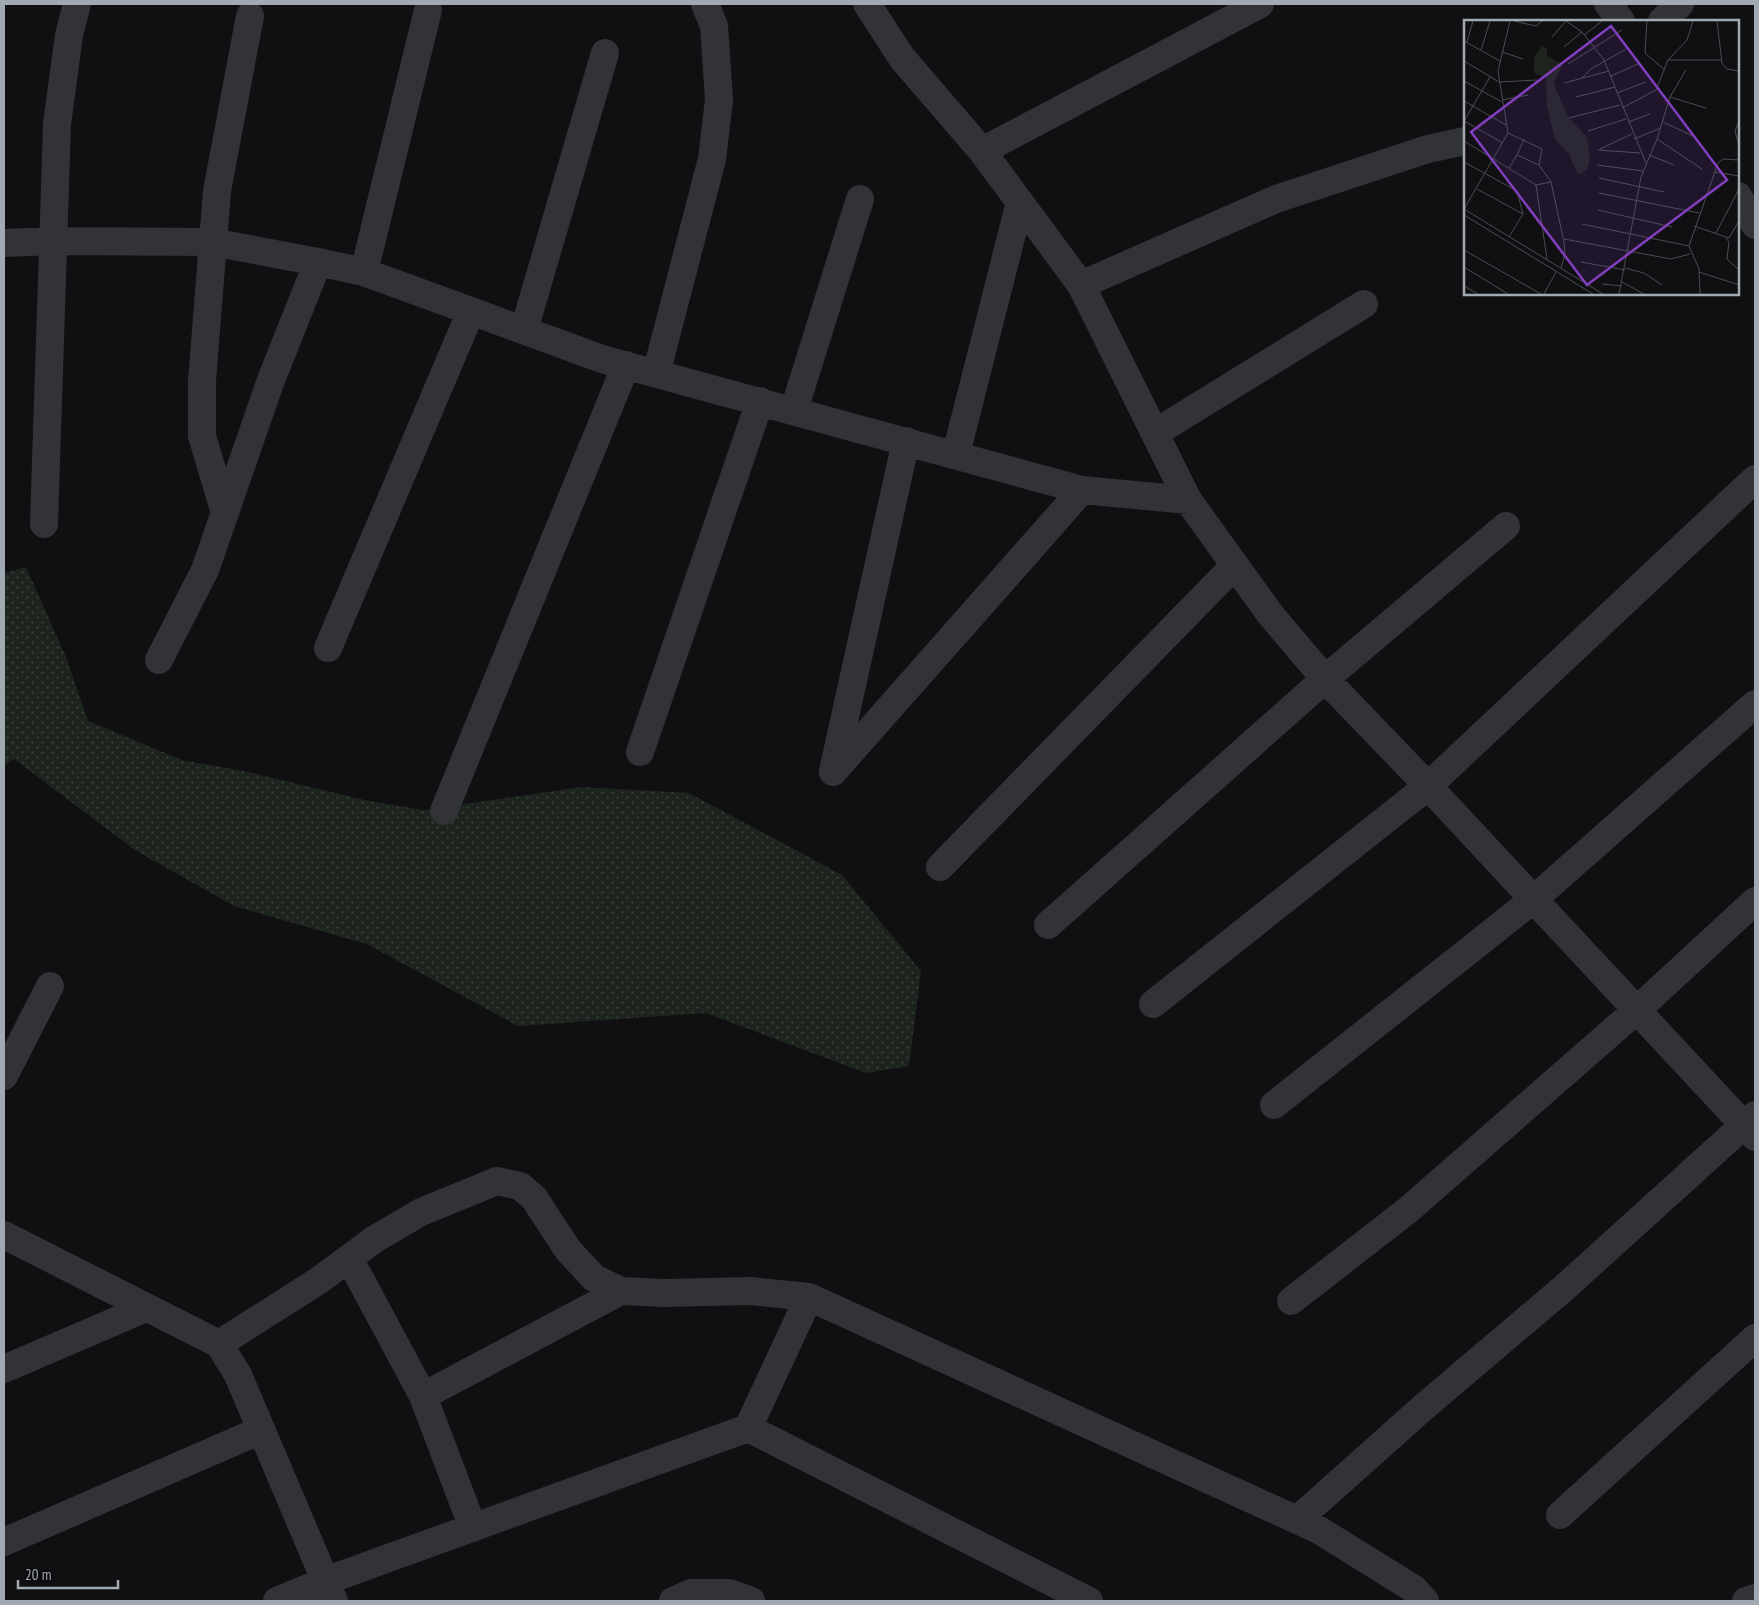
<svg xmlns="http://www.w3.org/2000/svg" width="1759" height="1605" viewBox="0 0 1759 1605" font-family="'PT Sans Narrow',sans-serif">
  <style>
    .grass { fill: url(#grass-dots) }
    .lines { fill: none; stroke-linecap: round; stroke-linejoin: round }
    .minor { stroke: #313337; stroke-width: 28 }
    .tertiary { stroke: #313337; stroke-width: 28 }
    .inset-road { fill: none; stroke: #4a4d52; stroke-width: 1 }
    .view { fill: #813fbd; fill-opacity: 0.15; stroke: #813fbd; stroke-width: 2.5 }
    .inset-edge { fill: none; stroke: #a1a9b3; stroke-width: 2.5 }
  </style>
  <defs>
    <pattern id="grass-dots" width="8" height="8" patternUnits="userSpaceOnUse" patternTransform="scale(1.25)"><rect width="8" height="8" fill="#1d241d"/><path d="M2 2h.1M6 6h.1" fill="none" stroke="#3b413b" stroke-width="1.8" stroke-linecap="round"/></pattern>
  </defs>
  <rect width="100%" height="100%" fill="#101012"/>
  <path class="grass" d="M 26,567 L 66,657 L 88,721 L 182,760 L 243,771 L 369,801 L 424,810 L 581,787 L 689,793 L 842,875 L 921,971 L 909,1066 L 866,1073 L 706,1013 L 518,1026 L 367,944 L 234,906 L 135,850 L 14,759 L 4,766 L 4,573 Z"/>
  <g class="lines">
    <path class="minor" d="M 867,4 L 902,58 L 982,151 L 1081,285 L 1188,500 L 1270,614 L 1325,679 L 1428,786 L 1755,1137
      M 1608,4 L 1621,21
      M 1662,21 L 1680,4
      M 982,151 L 1260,4
      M 1738,196 L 1755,225
      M 4,243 L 55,241 L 212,242 L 318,262 L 364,272 L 602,359 L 1082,490 L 1188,500
      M 364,272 L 428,10
      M 1081,285 L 1276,199 L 1428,149 L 1465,141
      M 524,330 L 605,53
      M 656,374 L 712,159 L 719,100 L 714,26 L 705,4
      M 794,410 L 860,199
      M 1155,433 L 1364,304
      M 956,454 L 1020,202
      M 225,513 L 202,436 L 202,381 L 217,191 L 250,16
      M 44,524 L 57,124 L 69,35 L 77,4
      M 328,648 L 471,311
      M 159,660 L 205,570 L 271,380 L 318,262
      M 640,752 L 760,401
      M 833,771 L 906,441
      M 833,772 L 1082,490
      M 444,811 L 626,365
      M 940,867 L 1235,565
      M 1048,925 L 1325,679 L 1506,526
      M 1153,1004 L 1428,786 L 1755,479
      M 4,1076 L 50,986
      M 1274,1105 L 1534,899 L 1755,704
      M 4,1235 L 219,1344 L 238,1375 L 334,1601
      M 349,1258 L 423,1396
      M 1291,1301 L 1408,1210 L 1638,1009 L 1755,901
      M 219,1344 L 318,1281 L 375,1239 L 421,1212 L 497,1181 L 520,1186 L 534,1198 L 568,1250 L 594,1278 L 621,1291 L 664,1293 L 750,1291 L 809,1297 L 1319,1530 L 1414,1589 L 1425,1601
      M 4,1369 L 146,1308
      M 748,1428 L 809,1297
      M 1560,1515 L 1755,1338
      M 1297,1520 L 1426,1405 L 1564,1288 L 1755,1115
      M 473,1528 L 423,1396 L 621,1291
      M 4,1542 L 261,1430
      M 277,1601 L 325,1581 L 748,1428 L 1089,1601
      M 673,1601 L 691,1593 L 729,1593 L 751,1601"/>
    <path class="tertiary" d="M 1746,1601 L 1755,1598"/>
  </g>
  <g transform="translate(1464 20)">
    <rect width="275" height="275" fill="#101012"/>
    <path d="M 78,26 L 83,29 L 83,36 L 99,45 L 90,61 L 93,72 L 104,96 L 123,118 L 126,137 L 123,150 L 114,155 L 105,134 L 91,119 L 83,86 L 82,57 L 71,54 L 70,50 L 70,38 Z" fill="#1d241d"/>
    <path class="inset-road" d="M 50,1 L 72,6 L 78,1M 102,1 L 118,12 L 140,40 L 182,143M 183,1 L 181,33 L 201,50M 253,1 L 258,43 L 263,49 L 275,51M 120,15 L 138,1M 88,17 L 102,1M 0,21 L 36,41M 3,22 L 9,1M 100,27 L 118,12M 17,30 L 26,1M 38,32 L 59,39M 204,40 L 258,40M 0,41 L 35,62 L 73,60M 104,44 L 158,10M 147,56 L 174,44M 117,59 L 127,49 L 162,29M 0,61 L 38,82M 100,63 L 145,51M 153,73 L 182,62M 112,77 L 151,67M 206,77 L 222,50M 38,80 L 64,75M 0,81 L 42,105M 158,88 L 192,70 L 204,40 L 223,20 L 229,1M 105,98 L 156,85M 0,101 L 26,57M 0,101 L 39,123M 275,101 L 271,111 L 275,126M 164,102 L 186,94M 199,102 L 231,117M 124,111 L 162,99M 44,113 L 78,129 L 75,145 L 87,162 L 100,222 L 101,234 L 97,248M 170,119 L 197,108M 193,119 L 238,149M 0,121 L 72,165 L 83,239M 136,129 L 168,114M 134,130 L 176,133M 53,135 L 60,119M 185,135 L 210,145M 0,142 L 53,171 L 59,194M 133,145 L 179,151M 45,148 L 53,135 L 75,145M 251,152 L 275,156M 135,158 L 200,172M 72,165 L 87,162M 13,169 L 59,194 L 45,217M 135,173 L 235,193M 0,189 L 44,113 L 34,51 L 46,1M 0,189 L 139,274M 134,190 L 208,207M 0,195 L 129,274M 118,204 L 225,226M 230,206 L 265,218 L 275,201M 252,213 L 275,169M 262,218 L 265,222 L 263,239 L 275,250M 100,219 L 207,239 L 226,234M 0,230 L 77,274M 117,242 L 161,250M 0,247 L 44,274M 161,248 L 180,253 L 198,265M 235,252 L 275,265M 158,262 L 180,274M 138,264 L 158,266M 0,266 L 14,274M 80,274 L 92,252M 155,274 L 177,157 L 193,119 L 206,77 L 242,88M 236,274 L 235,249 L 225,226 L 254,143 L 259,139 L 275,140"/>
    <path class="view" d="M 147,6 L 263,160 L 123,265 L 7,112 Z"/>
    <rect width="275" height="275" class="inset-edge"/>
  </g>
  <rect width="1759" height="1605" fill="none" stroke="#a1a9b3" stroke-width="10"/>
  <path d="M18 1580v8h100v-8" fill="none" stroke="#a1a9b3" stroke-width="2.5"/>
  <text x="25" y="1580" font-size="15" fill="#a1a9b3" stroke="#0b0b0d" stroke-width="4" paint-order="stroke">20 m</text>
</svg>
